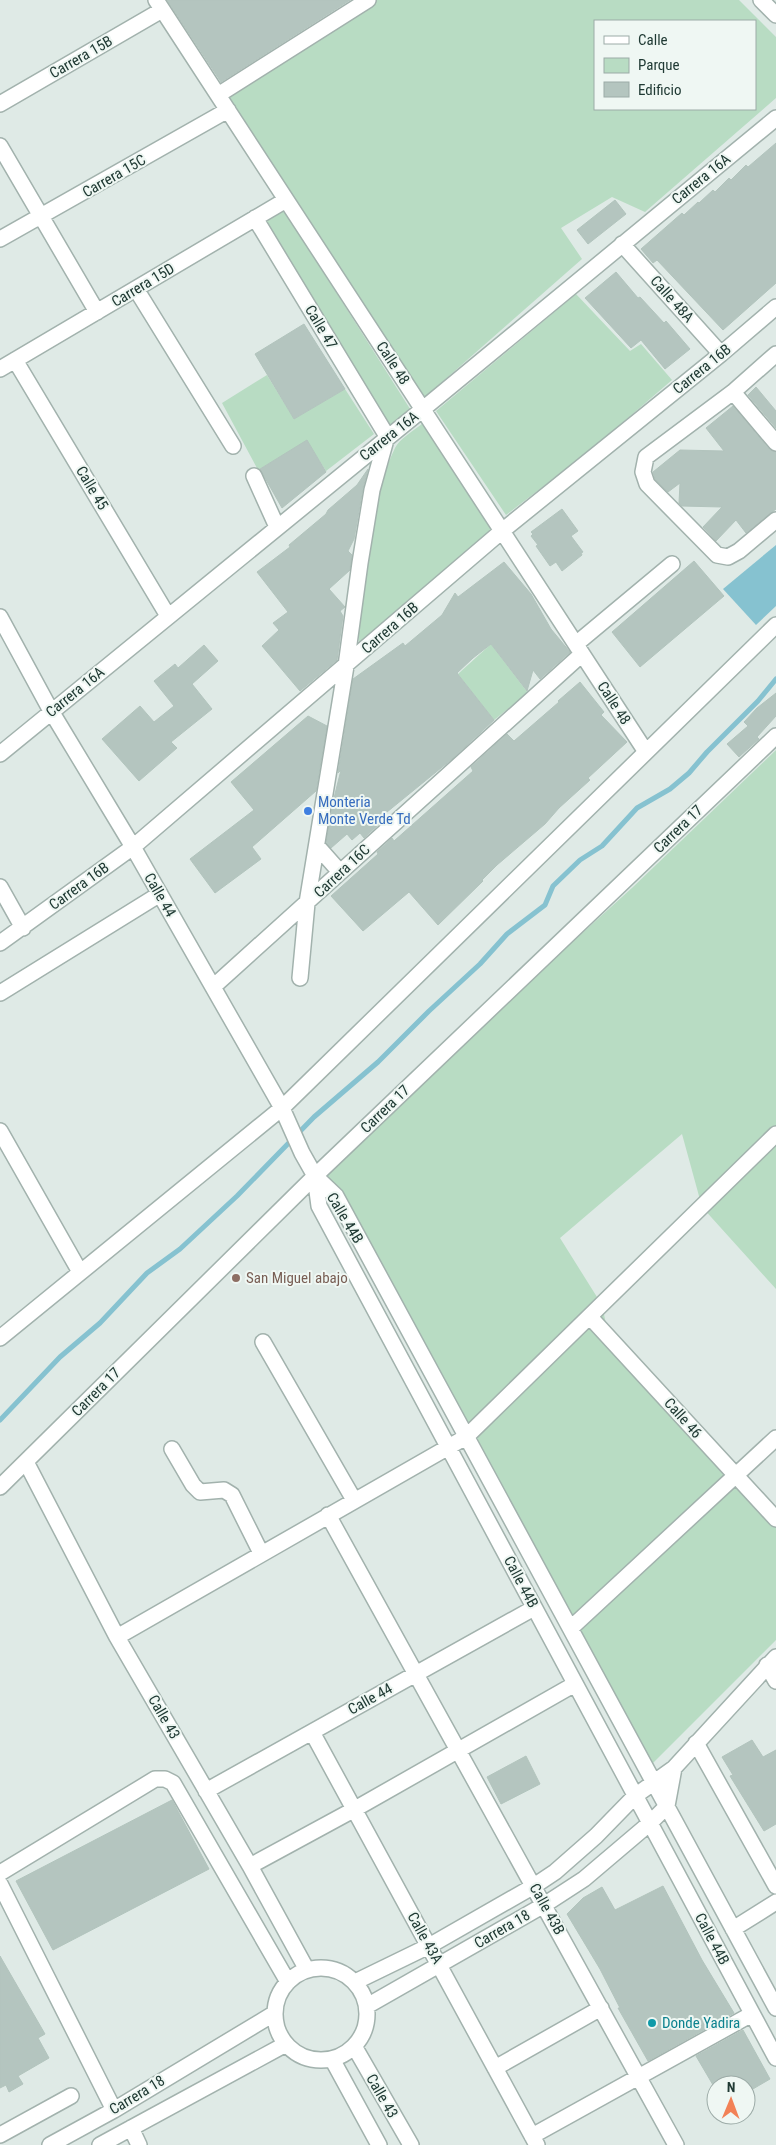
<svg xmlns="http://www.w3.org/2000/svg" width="776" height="2145" viewBox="0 0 776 2145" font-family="'Roboto Condensed',sans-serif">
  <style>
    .green { fill: #b8dcc3; fill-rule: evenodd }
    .water { fill: #86c2d0 }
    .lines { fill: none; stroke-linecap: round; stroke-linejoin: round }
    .stream { stroke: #86c2d0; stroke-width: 5 }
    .building { fill: #b4c5bf; stroke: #b2c4bd }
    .minor-casing { stroke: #a2b2ad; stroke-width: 18 }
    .minor { stroke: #fff; stroke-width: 15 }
    .shop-dot { fill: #3f7fe0; stroke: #eff7f3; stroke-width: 2 }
    .education-dot { fill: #8d6e63; stroke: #eff7f3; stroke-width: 2 }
    .culture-dot { fill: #0f9aa8; stroke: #eff7f3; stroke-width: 2 }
    .labels { text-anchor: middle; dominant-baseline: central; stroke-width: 4; stroke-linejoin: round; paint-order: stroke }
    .street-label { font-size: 15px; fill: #203a34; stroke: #eff7f3 }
    .shop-label { font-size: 15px; fill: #366cbe; stroke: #eff7f3; text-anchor: start }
    .education-label { font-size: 15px; fill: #785e54; stroke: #eff7f3; text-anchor: start }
    .culture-label { font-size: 15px; fill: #0d838f; stroke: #eff7f3; text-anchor: start }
  </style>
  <rect width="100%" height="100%" fill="#dfeae6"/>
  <path class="green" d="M 373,0 L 739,0 L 776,37 L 776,98 L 645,212 L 612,197 L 561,228 L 582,259 L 424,398 L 222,101 ZM 595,21 L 755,21 L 755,109 L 595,109 Z
    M 284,210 L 412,412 L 391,430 L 266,222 Z
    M 576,294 L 630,351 L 641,344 L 672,380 L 592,449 L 506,515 L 436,411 Z
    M 267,375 L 294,419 L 345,389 L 374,434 L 326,471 L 307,441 L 258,470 L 222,403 Z
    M 423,423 L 494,533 L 360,649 C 351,601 373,493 395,448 C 399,439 415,430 423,423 Z
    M 491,644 L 528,693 L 494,720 L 458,674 Z
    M 776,750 L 776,1289 L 702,1207 L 682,1134 L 560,1238 L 602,1305 L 609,1338 L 776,1519 L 776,1640 L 647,1769 L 315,1176 L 633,887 Z"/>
  <path class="water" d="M 776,545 L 776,606 L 756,625 L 723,589 Z"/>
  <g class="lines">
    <path class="stream" d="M 0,1420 L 60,1357 L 100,1323 L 147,1273 L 180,1249 L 237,1196 L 314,1117 L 378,1062 L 429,1011 L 480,964 L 507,934 L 545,905 L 553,886 L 580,860 L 602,846 L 637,808 L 670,789 L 689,773 L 707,752 L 758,701 L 776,679"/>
  </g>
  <path class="building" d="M 167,0 L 350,0 L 221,82 Z
    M 776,143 L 776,283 L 723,330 L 657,260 L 653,263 L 641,249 L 682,213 L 684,215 L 698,202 L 699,203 L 713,190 L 715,192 L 729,178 L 731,180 L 746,165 L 748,167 Z
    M 615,200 L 626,214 L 588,244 L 577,230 Z
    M 616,272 L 638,298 L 640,297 L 664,323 L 666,321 L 690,349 L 665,369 L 641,340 L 631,348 L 585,298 Z
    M 304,324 L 345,389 L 294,419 L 255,354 Z
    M 756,387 L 776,411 L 776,428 L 748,395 Z
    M 733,406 L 769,449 L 776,452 L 776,509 L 746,533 L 736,520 L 716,541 L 703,527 L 722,507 L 682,506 L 679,503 L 680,483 L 668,492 L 655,479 L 653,472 L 680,450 L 724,451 L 706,428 Z
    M 307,440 L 326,472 L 282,508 L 260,469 Z
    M 368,469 L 363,488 L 354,539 L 348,551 L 352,555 L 350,570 L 329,589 L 345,607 L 340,611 L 343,616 L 337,660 L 300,691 L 262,646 L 279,630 L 273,623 L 288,612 L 257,572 L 290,547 L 289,545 L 326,514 L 328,510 L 357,485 Z
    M 562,509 L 578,531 L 571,536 L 583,552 L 581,553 L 582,555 L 562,571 L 556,562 L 550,566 L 536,546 L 538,545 L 531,536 L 533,534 L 531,532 Z
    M 694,561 L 724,596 L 640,667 L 612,632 Z
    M 504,562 L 531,594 L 551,629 L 570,652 L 540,679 L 533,670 L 527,691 L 491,644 L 473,658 L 457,673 L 494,720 L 452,759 L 376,821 L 379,824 L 364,838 L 360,833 L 352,840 L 347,834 L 331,848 L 326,843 L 333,802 L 341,770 L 338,773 L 353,679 L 403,643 L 405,646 L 442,615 L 455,593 L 458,597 Z
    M 204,645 L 218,661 L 192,684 L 212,709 L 171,742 L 177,748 L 139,781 L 102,739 L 140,706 L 154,722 L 174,706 L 154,681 L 175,664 L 178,668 Z
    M 580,682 L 604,712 L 601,715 L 627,742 L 588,778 L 590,780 L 559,808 L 545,824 L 497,865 L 482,880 L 483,881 L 438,925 L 409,892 L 363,931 L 331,896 L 378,854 L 377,852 L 392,838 L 394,841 L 473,771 L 471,767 L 507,734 L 514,741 L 559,702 L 558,701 Z
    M 776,693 L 776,716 L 757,737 L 759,739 L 739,757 L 727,744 L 748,726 L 744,722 L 757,708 Z
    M 308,716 L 327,726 L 316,791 L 252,847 L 261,859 L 215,893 L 190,859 L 254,810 L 231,782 Z
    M 752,1740 L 763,1757 L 776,1750 L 776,1824 L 764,1831 L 730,1776 L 733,1775 L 722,1757 Z
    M 526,1756 L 540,1784 L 501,1804 L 487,1777 Z
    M 172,1800 L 209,1869 L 53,1950 L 16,1881 Z
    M 663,1886 L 702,1960 L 734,2013 L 648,2061 L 618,2008 L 620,2008 L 600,1969 L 567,1914 L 583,1898 L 602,1887 L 615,1910 Z
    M 0,1956 L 45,2034 L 38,2038 L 49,2058 L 18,2076 L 23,2084 L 9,2092 L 6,2085 L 0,2088 Z
    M 743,2030 L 770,2079 L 746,2093 L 746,2085 L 713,2085 L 696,2056 Z"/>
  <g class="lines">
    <g class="minor-casing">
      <path id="minor" d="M 156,0 L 646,752
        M 761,0 L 776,15
        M 218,95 L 368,0
        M 0,104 L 162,10
        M 0,146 L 97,312
        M 255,218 L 387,436 L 372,490 L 360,563 L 346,666 L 307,903 L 300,978
        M 0,239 L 228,110
        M 622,244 L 721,354
        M 136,289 L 233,446
        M 776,354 L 733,392 L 646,457 L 643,472 L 647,484 L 717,555 L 728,557 L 739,551 L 776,520
        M 15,360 L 168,616
        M 0,369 L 286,200
        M 733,392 L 776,443
        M 254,476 L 277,527
        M 0,617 L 51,711 L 133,847 L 282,1108 L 302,1153 L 315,1176 L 336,1196 L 776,2008
        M 576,644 L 672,564
        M 0,754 L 423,409 L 776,118
        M 317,846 L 340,872
        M 0,887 L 23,928
        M 0,943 L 133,847 L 502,531 L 721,354 L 776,307
        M 213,987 L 582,654
        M 0,993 L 160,894
        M 0,1131 L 80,1272
        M 315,1176 L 319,1206 L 776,2058
        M 590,1317 L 776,1519
        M 0,1338 L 282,1108 L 776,625
        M 263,1342 L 354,1500
        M 172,1449 L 193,1485 L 200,1492 L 224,1490 L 232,1495 L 261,1553
        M 26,1462 L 117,1637 L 250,1866 L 307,1970
        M 0,1487 L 315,1176 L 776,736
        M 328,1515 L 676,2145
        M 571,1628 L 776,1438
        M 117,1637 L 466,1437 L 776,1134
        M 767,1665 L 776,1681
        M 312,1732 L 537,2145
        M 696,1743 L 776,1886
        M 206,1791 L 534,1608
        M 250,1866 L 355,1809 L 575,1684
        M 0,1873 L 155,1779 L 165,1779 L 173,1783 L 288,1982
        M 0,1884 L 114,2110
        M 733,1929 L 776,1902
        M275 2014a46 46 0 1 1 92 0a46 46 0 1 1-92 0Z
        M 355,1982 L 429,1946 L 534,1886 L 555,1872 L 596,1836 L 635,1796 L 674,1768 L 776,1657
        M 367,2006 L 544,1905 L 584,1879 L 650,1823 L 667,1806 L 674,1768
        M 354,2046 L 411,2145
        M 332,2059 L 379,2145
        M 495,2068 L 601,2008
        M 131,2128 L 139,2145
        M 0,2135 L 71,2096
        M 532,2136 L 752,2014
        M 50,2145 L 114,2110 L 275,2013
        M 100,2145 L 286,2044"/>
    </g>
    <use href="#minor" class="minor"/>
  </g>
  <circle class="shop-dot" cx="308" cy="811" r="5"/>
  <circle class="education-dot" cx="236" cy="1278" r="5"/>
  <circle class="culture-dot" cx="652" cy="2023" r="5"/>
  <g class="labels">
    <g class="street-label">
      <text transform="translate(81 57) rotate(-30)">Carrera 15B</text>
      <text transform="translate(114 176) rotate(-30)">Carrera 15C</text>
      <text transform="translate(701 179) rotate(-39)">Carrera 16A</text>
      <text transform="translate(143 285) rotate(-31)">Carrera 15D</text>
      <text transform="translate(672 299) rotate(48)">Calle 48A</text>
      <text transform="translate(321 327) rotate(59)">Calle 47</text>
      <text transform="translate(393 363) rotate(57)">Calle 48</text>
      <text transform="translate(702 369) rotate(-39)">Carrera 16B</text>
      <text transform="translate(389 436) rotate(-38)">Carrera 16A</text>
      <text transform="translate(92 488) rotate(59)">Calle 45</text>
      <text transform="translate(390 628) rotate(-41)">Carrera 16B</text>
      <text transform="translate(75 692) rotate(-39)">Carrera 16A</text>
      <text transform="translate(614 703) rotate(57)">Calle 48</text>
      <text transform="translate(678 829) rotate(-44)">Carrera 17</text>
      <text transform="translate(342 871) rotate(-43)">Carrera 16C</text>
      <text transform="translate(79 886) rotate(-36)">Carrera 16B</text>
      <text transform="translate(160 895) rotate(60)">Calle 44</text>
      <text transform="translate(385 1109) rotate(-44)">Carrera 17</text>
      <text transform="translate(345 1218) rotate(59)">Calle 44B</text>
      <text transform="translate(96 1392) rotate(-45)">Carrera 17</text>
      <text transform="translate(683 1418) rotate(48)">Calle 46</text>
      <text transform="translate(521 1582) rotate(62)">Calle 44B</text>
      <text transform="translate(370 1699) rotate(-29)">Calle 44</text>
      <text transform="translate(164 1717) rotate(60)">Calle 43</text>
      <text transform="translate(547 1909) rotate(61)">Calle 43B</text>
      <text transform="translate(502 1929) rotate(-30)">Carrera 18</text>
      <text transform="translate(425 1938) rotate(61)">Calle 43A</text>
      <text transform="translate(712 1939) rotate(62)">Calle 44B</text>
      <text transform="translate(137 2095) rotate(-31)">Carrera 18</text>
      <text transform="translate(382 2096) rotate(60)">Calle 43</text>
    </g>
    <g class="shop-label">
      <text x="318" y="802">Monteria<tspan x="318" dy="17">Monte Verde Td</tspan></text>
    </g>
    <g class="education-label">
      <text x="246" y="1278">San Miguel abajo</text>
    </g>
    <g class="culture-label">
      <text x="662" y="2023">Donde Yadira</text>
    </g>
  </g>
  <rect x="594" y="20" width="162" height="90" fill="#eff7f3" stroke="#9caba7"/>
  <rect x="604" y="36" width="25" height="8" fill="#ffffff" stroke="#9caba7"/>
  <text x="638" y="45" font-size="15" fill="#203a34">Calle</text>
  <rect x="604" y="58" width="25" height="15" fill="#b8dcc3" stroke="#9caba7"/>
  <text x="638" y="70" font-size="15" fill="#203a34">Parque</text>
  <rect x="604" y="82" width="25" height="15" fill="#b4c5bf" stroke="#9caba7"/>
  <text x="638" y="95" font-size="15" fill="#203a34">Edificio</text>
  <g transform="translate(731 2100) rotate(1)"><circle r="24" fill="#eff7f3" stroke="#9caba7"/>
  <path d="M0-4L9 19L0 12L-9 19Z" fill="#f28156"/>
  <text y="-8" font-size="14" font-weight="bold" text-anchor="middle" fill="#203a34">N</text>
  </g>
</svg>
